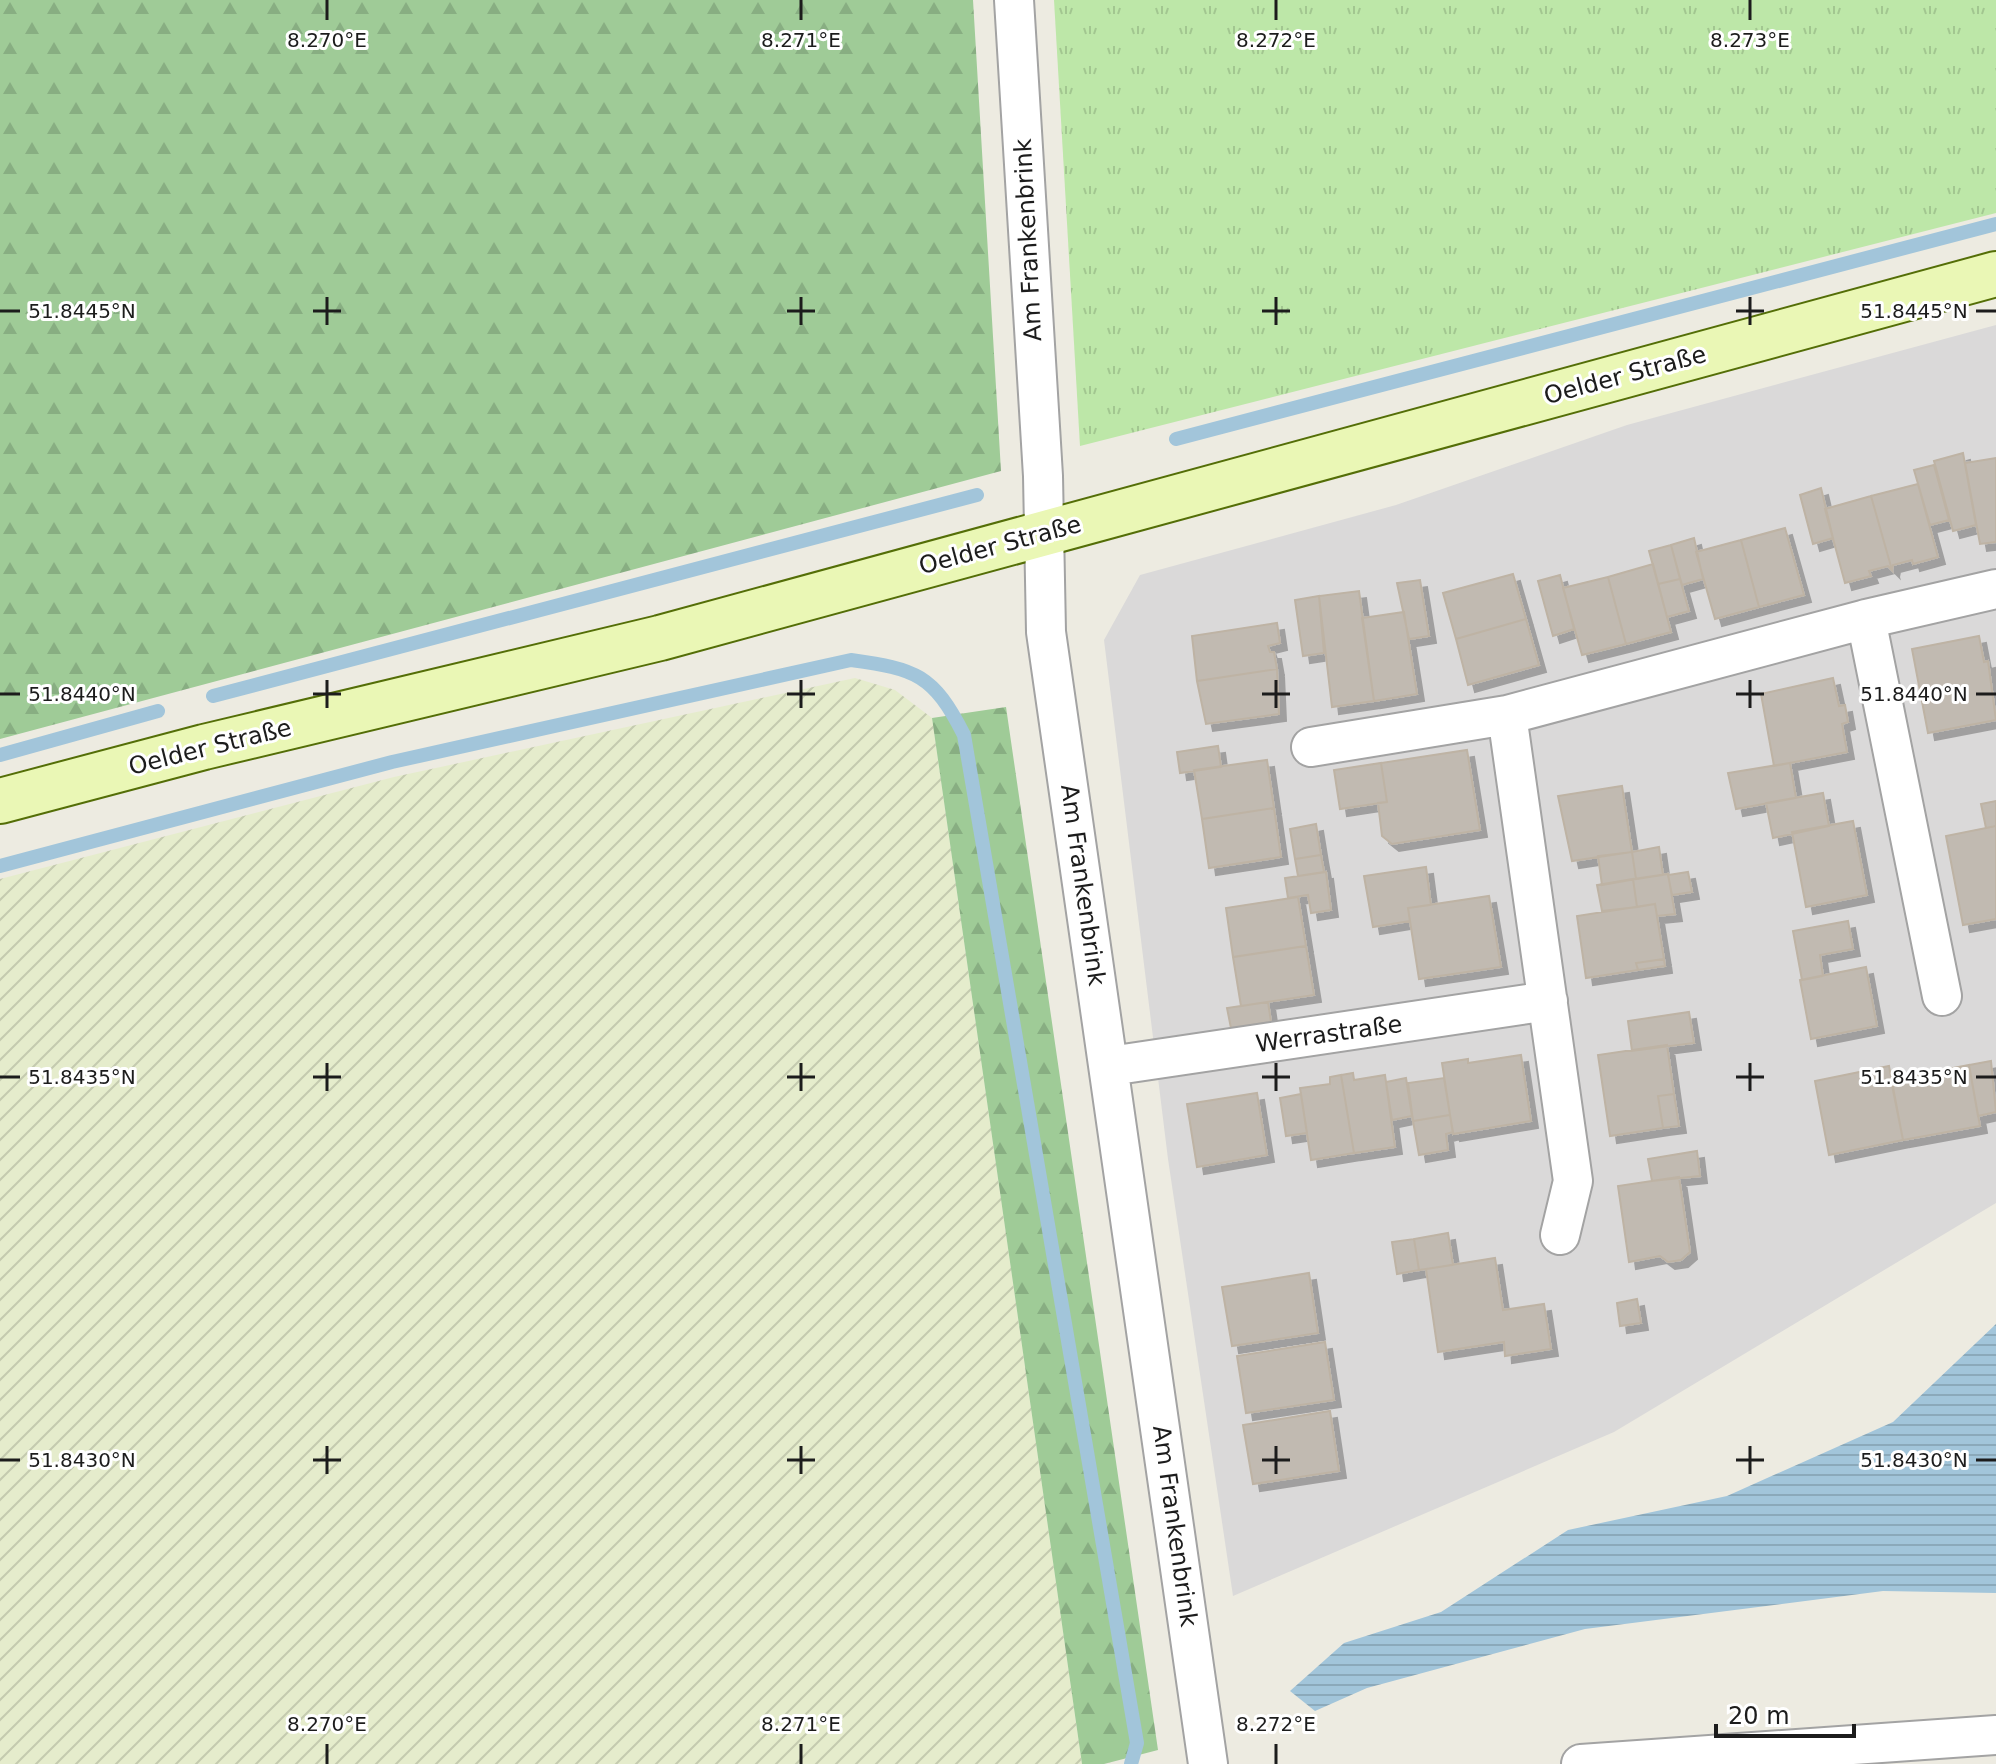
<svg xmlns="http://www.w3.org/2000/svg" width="1996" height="1764" viewBox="0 0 1996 1764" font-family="'DejaVu Sans',sans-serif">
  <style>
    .residential { fill: #dad9d9 }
    .farmland { fill: url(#farmland-furrows) }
    .grass { fill: url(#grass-tufts) }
    .forest { fill: url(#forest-firs) }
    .water { fill: url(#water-rules) }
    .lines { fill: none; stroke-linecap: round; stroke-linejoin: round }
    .stream { stroke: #a2c5da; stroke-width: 14 }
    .building { fill: #c1bab1; stroke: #beb3a4; stroke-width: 2; filter: url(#shadow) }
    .street-casing { stroke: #a3a3a3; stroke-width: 42 }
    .secondary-casing { stroke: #546e07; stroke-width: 48 }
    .street { stroke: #fff; stroke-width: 38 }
    .secondary { stroke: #eaf7b5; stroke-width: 44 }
    .ticks { fill: none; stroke: #1c1c1c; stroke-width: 3 }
    .labels { text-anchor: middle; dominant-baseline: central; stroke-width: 6; stroke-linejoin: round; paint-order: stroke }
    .street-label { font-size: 24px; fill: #1c1c1c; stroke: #fff }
    .ticks-label { font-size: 20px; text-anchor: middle; fill: #1c1c1c; stroke: #fff; stroke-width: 6; stroke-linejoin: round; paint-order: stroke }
  </style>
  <defs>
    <pattern id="farmland-furrows" width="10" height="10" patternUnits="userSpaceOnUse" patternTransform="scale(2)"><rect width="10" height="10" fill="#e5eccc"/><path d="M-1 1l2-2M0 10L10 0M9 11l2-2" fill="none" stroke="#c4caaf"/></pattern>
    <pattern id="grass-tufts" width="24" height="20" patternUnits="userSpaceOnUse" patternTransform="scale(2)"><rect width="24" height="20" fill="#bde7a8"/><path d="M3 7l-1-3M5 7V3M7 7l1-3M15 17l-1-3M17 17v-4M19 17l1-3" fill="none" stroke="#a2c690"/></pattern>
    <pattern id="forest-firs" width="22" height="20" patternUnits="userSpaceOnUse" patternTransform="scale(2)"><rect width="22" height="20" fill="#9fcb97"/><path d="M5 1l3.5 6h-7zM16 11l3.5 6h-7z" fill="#88ae82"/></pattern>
    <pattern id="water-rules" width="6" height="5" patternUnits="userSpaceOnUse" patternTransform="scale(2)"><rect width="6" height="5" fill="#a2c5da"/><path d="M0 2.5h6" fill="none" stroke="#8ba9ba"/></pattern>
    <filter id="shadow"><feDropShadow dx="7" dy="7" stdDeviation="0" flood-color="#0004"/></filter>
  </defs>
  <rect width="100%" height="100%" fill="#edebe1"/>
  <path class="residential" d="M 1996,325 L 1996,1203 L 1614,1432 L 1233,1596 L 1168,1159 L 1104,640 L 1140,575 L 1396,505 L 1627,425 Z"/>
  <path class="farmland" d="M 855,678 L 895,690 L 932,718 L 1082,1764 L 0,1764 L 0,879 L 394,777 Z"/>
  <path class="grass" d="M 1054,0 L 1996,0 L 1996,213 L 1080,446 Z"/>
  <path class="forest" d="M 0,0 L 973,0 L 1001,471 L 0,739 Z
    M 1006,707 L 1158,1750 L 1104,1764 L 1082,1764 L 932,718 Z"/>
  <path class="water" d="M 1996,1324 L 1996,1593 L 1883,1591 L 1585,1629 L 1367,1688 L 1315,1711 L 1290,1691 L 1344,1643 L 1441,1612 L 1568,1530 L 1727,1496 L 1893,1422 Z"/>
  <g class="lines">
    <path class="stream" d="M 1176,439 L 1996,224
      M 213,696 L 977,495
      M 0,755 L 158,711
      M 0,866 L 392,762 L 851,660 C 916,669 933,674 964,735 L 1137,1743 L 1131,1764"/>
  </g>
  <path class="building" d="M 1963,453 L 1976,525 L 1953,531 L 1934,461 Z
    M 1996,458 L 1996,542 L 1980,544 L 1965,463 Z
    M 1934,465 L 1949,520 L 1930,525 L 1914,470 Z
    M 1918,484 L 1938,557 L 1913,564 L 1912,560 L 1893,565 L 1892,570 L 1871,496 Z
    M 1821,488 L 1833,538 L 1813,544 L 1800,495 Z
    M 1871,496 L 1892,570 L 1888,566 L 1869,571 L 1871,576 L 1845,583 L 1825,509 Z
    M 1785,528 L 1804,595 L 1759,607 L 1741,540 Z
    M 1694,538 L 1703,579 L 1682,585 L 1671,545 Z
    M 1741,540 L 1759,607 L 1715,619 L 1696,552 Z
    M 1671,545 L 1680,579 L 1658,584 L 1649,551 Z
    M 1653,564 L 1671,632 L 1626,644 L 1608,577 Z
    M 1513,574 L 1526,619 L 1456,639 L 1443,593 Z
    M 1560,575 L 1574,629 L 1553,636 L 1538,581 Z
    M 1608,577 L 1626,644 L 1582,655 L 1563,588 Z
    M 1680,579 L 1689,611 L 1667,617 L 1658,584 Z
    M 1420,580 L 1429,636 L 1409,639 L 1397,583 Z
    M 1359,591 L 1374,701 L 1332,707 L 1319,596 Z
    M 1319,596 L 1324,653 L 1303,656 L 1295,600 Z
    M 1404,612 L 1417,694 L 1374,701 L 1362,618 Z
    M 1526,619 L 1539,665 L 1468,685 L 1456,639 Z
    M 1277,623 L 1280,643 L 1268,646 L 1270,652 L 1274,652 L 1277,669 L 1197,681 L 1192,636 Z
    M 1979,636 L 1984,662 L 1988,661 L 1996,720 L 1928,733 L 1912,649 Z
    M 1277,669 L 1279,714 L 1206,724 L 1197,681 Z
    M 1833,678 L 1839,706 L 1845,705 L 1848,722 L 1842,724 L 1847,752 L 1774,766 L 1761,694 Z
    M 1218,746 L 1221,767 L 1180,773 L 1177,752 Z
    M 1467,750 L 1480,830 L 1392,844 L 1382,836 L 1378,803 L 1387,802 L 1381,763 Z
    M 1267,760 L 1274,808 L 1202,819 L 1194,770 Z
    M 1381,763 L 1387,802 L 1340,809 L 1334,770 Z
    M 1790,763 L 1796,798 L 1736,809 L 1728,773 Z
    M 1622,786 L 1632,852 L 1572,861 L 1558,796 Z
    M 1823,793 L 1829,826 L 1773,838 L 1766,803 Z
    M 1996,801 L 1996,826 L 1986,828 L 1981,804 Z
    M 1274,808 L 1281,857 L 1209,868 L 1202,819 Z
    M 1853,821 L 1867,895 L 1806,907 L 1792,832 Z
    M 1316,824 L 1321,855 L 1295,859 L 1290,829 Z
    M 1996,826 L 1996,919 L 1963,925 L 1946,836 Z
    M 1659,847 L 1663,875 L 1636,879 L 1632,852 Z
    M 1632,852 L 1636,879 L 1602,885 L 1598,856 Z
    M 1321,855 L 1324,872 L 1298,876 L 1295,859 Z
    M 1426,867 L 1431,905 L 1408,908 L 1410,921 L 1373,927 L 1364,876 Z
    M 1326,872 L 1331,910 L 1311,913 L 1308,895 L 1288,898 L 1285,878 Z
    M 1688,872 L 1692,892 L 1672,895 L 1668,875 Z
    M 1668,874 L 1675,914 L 1657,916 L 1655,904 L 1637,907 L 1633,879 Z
    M 1633,879 L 1637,907 L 1602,911 L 1597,885 Z
    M 1489,896 L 1501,967 L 1419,979 L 1408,908 Z
    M 1298,897 L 1306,946 L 1233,957 L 1226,908 Z
    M 1655,904 L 1664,959 L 1636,963 L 1638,970 L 1586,978 L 1577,916 Z
    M 1848,921 L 1853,949 L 1820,955 L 1823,976 L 1802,980 L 1793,931 Z
    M 1306,946 L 1314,995 L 1241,1006 L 1233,957 Z
    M 1664,959 L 1665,966 L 1638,970 L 1636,963 Z
    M 1866,967 L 1877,1026 L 1811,1039 L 1800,980 Z
    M 1268,1002 L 1271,1022 L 1231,1028 L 1227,1008 Z
    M 1689,1012 L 1694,1043 L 1632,1051 L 1628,1021 Z
    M 1667,1045 L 1674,1094 L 1658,1096 L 1663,1128 L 1610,1136 L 1598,1055 Z
    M 1521,1055 L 1531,1121 L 1453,1134 L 1442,1063 L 1468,1059 L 1468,1063 Z
    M 1991,1061 L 1996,1112 L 1978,1116 L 1969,1065 Z
    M 1969,1065 L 1980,1126 L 1903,1140 L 1891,1080 Z
    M 1889,1066 L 1903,1140 L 1829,1155 L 1815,1081 Z
    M 1353,1073 L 1354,1080 L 1385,1075 L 1395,1147 L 1354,1153 L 1341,1075 Z
    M 1341,1075 L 1354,1153 L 1311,1160 L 1300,1088 L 1330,1084 L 1330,1077 Z
    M 1406,1078 L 1412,1116 L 1392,1120 L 1386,1082 Z
    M 1444,1078 L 1450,1115 L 1413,1121 L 1408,1083 Z
    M 1257,1093 L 1267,1155 L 1197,1167 L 1187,1104 Z
    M 1301,1094 L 1307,1133 L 1286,1136 L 1280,1098 Z
    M 1674,1094 L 1679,1126 L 1663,1128 L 1658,1096 Z
    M 1450,1115 L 1453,1132 L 1446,1134 L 1448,1150 L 1419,1155 L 1413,1121 Z
    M 1697,1151 L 1700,1176 L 1652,1181 L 1648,1159 Z
    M 1679,1177 L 1690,1252 L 1681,1260 L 1668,1262 L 1660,1256 L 1629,1262 L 1618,1186 Z
    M 1448,1233 L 1453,1265 L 1419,1270 L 1414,1239 Z
    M 1414,1239 L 1419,1270 L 1397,1274 L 1392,1242 Z
    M 1495,1258 L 1503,1310 L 1544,1304 L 1551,1349 L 1505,1356 L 1504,1342 L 1438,1352 L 1426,1269 Z
    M 1309,1273 L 1318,1333 L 1232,1346 L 1222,1287 Z
    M 1637,1299 L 1641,1323 L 1620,1326 L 1617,1303 Z
    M 1325,1342 L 1334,1400 L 1246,1413 L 1237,1356 Z
    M 1330,1411 L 1339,1471 L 1253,1484 L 1243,1425 Z"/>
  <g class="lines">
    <g class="street-casing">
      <path id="street" d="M 1014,0 L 1043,476 L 1046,632 L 1208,1764
        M 1866,619 L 1942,996
        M 1507,715 L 1573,1181 L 1560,1235
        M 1311,747 L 1507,715 L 1866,619 L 1996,589
        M 1110,1066 L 1548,1001
        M 1581,1764 L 1996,1735"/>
    </g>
    <g class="secondary-casing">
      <path id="secondary" d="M 0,801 L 204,747 L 660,638 L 1996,274"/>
    </g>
    <use href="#street" class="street"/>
    <use href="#secondary" class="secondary"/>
  </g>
  <path class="ticks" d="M 327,0 L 327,20M 801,0 L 801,20M 1276,0 L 1276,20M 1750,0 L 1750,20M 327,297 L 327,325M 801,297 L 801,325M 1276,297 L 1276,325M 1750,297 L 1750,325M 0,311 L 20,311M 313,311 L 341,311M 787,311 L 815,311M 1262,311 L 1290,311M 1736,311 L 1764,311M 1976,311 L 1996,311M 327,680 L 327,708M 801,680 L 801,708M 1276,680 L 1276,708M 1750,680 L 1750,708M 0,694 L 20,694M 313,694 L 341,694M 787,694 L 815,694M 1262,694 L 1290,694M 1736,694 L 1764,694M 1976,694 L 1996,694M 327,1063 L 327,1091M 801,1063 L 801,1091M 1276,1063 L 1276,1091M 1750,1063 L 1750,1091M 0,1077 L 20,1077M 313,1077 L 341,1077M 787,1077 L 815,1077M 1262,1077 L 1290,1077M 1736,1077 L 1764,1077M 1976,1077 L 1996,1077M 327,1446 L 327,1474M 801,1446 L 801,1474M 1276,1446 L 1276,1474M 1750,1446 L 1750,1474M 0,1460 L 20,1460M 313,1460 L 341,1460M 787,1460 L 815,1460M 1262,1460 L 1290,1460M 1736,1460 L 1764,1460M 1976,1460 L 1996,1460M 327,1744 L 327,1764M 801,1744 L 801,1764M 1276,1744 L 1276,1764"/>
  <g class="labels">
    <g class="street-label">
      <text transform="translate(1028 240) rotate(-93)">Am Frankenbrink</text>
      <text transform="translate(1625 375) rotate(-15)">Oelder Straße</text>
      <text transform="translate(1000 545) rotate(-15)">Oelder Straße</text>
      <text transform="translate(210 747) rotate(-14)">Oelder Straße</text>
      <text transform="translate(1083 885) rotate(82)">Am Frankenbrink</text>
      <text transform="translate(1329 1034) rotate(-8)">Werrastraße</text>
      <text transform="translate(1175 1526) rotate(82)">Am Frankenbrink</text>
    </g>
  </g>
  <g class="ticks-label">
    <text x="327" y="47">8.270°E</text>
    <text x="801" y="47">8.271°E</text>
    <text x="1276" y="47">8.272°E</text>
    <text x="1750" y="47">8.273°E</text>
    <text x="82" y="318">51.8445°N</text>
    <text x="1914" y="318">51.8445°N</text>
    <text x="82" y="701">51.8440°N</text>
    <text x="1914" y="701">51.8440°N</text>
    <text x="82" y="1084">51.8435°N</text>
    <text x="1914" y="1084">51.8435°N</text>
    <text x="82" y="1467">51.8430°N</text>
    <text x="1914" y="1467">51.8430°N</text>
    <text x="327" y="1731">8.270°E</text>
    <text x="801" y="1731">8.271°E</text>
    <text x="1276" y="1731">8.272°E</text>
  </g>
  <path d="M1716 1724v12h138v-12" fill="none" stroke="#1c1c1c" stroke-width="4"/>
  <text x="1728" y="1724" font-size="24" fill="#1c1c1c" stroke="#ffffff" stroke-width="6" paint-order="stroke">20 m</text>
</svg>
